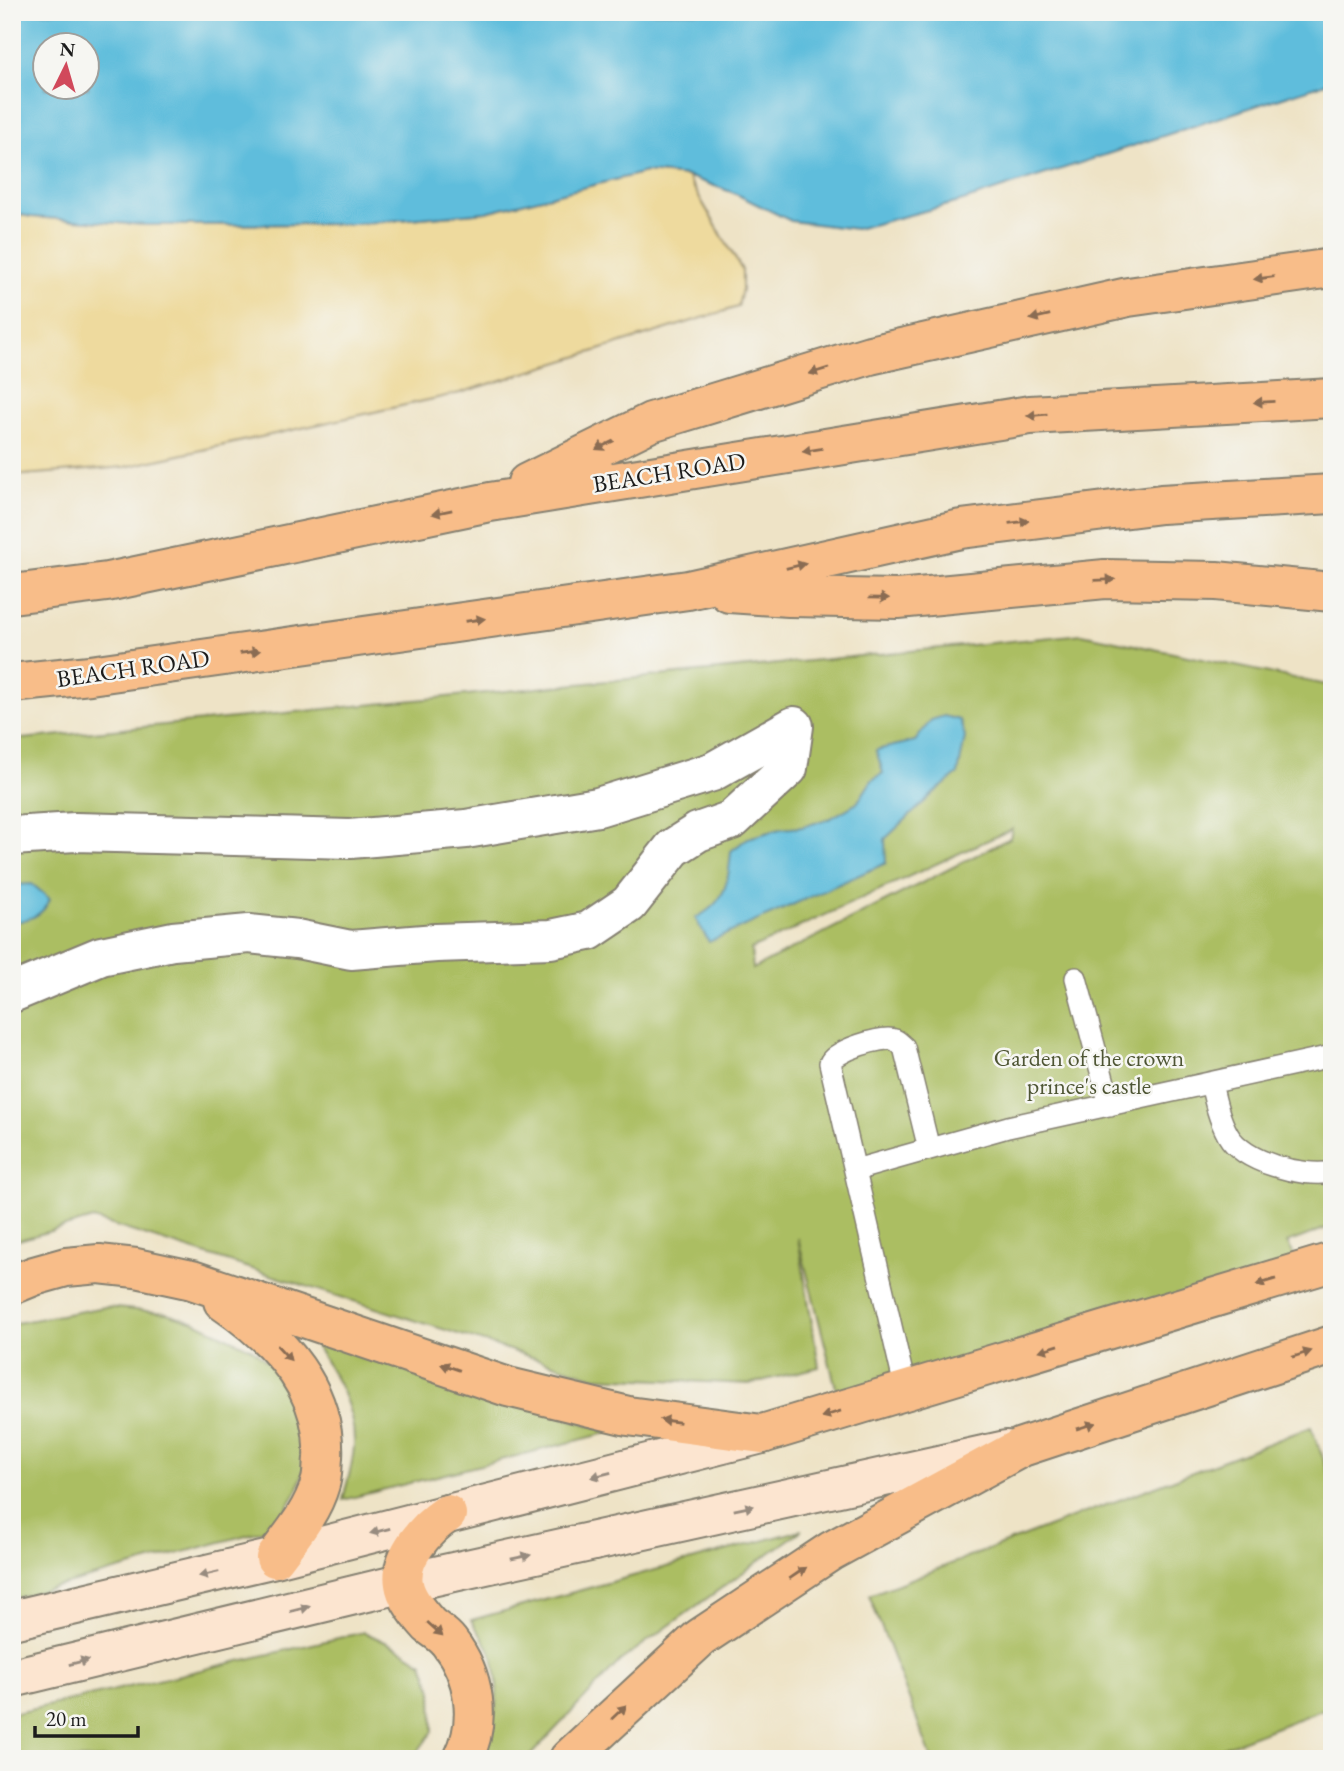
<svg xmlns="http://www.w3.org/2000/svg" width="1344" height="1771" viewBox="0 0 1344 1771" font-family="'EB Garamond',serif">
  <style>
    .green { fill: #abbe62; stroke: #646d3f; stroke-width: 2; fill-rule: evenodd }
    .sand { fill: #eeda9e; stroke: #857b5d; stroke-width: 2 }
    .water { fill: #5ebddc; stroke: #3d6c7c; stroke-width: 2; fill-rule: evenodd }
    .lines { fill: none; stroke-linecap: round; stroke-linejoin: round }
    .lane-casing { stroke: #858071; stroke-width: 24 }
    .street-casing { stroke: #858071; stroke-width: 42 }
    .secondary-casing { stroke: #858071; stroke-width: 42 }
    .primary-casing { stroke: #858071; stroke-width: 42 }
    .highway-casing { stroke: #858071; stroke-width: 42 }
    .lane { stroke: #fff; stroke-width: 21 }
    .street { stroke: #fff; stroke-width: 38 }
    .secondary { stroke: #fce5d0; stroke-width: 38 }
    .primary { stroke: #f8bd89; stroke-width: 38 }
    .highway { stroke: #f8bd89; stroke-width: 38 }
    .oneway { fill: #8a6c52 }
    .oneway2 { fill: #978b7f }
    .labels { text-anchor: middle; dominant-baseline: central; stroke-width: 5; stroke-linejoin: round; paint-order: stroke }
    .street-label { font-size: 24px; fill: #1c1c1c; stroke: #f6f6f2 }
    .park-label { font-size: 24px; fill: #4e5534; stroke: #f6f6f2 }
  </style>
  <rect width="100%" height="100%" fill="#f6f6f2"/>
  <filter id="ink" filterUnits="userSpaceOnUse"><feTurbulence type="fractalNoise" baseFrequency=".0143" numOctaves="2"/><feDisplacementMap in="SourceGraphic" scale="14" xChannelSelector="R" yChannelSelector="G"/><feConvolveMatrix kernelMatrix="1 2 1 2 8 2 1 2 1" color-interpolation-filters="sRGB"/></filter>
  <filter id="wash" filterUnits="userSpaceOnUse"><feTurbulence type="fractalNoise" baseFrequency=".00686" numOctaves="4" result="noise"/><feDisplacementMap in="SourceGraphic" scale="28" xChannelSelector="R" yChannelSelector="G"/><feGaussianBlur stdDeviation="1.57" result="paint"/><feColorMatrix in="noise" values="0 0 0 0 0 0 0 0 0 0 0 0 0 0 0 0 0 1.4 0 .05"/><feComposite in="paint" operator="in"/></filter>
  <g filter="url(#wash)">
    <rect width="100%" height="100%" fill="#eee3c6"/>
    <path class="green" d="M 1082,634 L 1332,686 L 1332,1226 L 1287,1243 L 1299,1263 L 838,1396 L 798,1238 L 819,1367 L 749,1384 L 595,1377 L 93,1219 L 12,1242 L 12,740 ZM 1012,829 L 1010,838 L 753,969 L 751,949 Z
      M 105,1307 L 167,1313 L 195,1322 L 253,1349 L 284,1377 L 308,1420 L 307,1459 L 298,1489 L 276,1527 L 12,1599 L 12,1326 L 16,1323 Z
      M 311,1338 L 611,1432 L 343,1500 C 347,1481 355,1459 354,1440 C 354,1402 330,1369 311,1338 Z
      M 1311,1427 L 1332,1482 L 1332,1706 L 1193,1759 L 932,1759 L 869,1595 Z
      M 802,1530 L 620,1661 L 527,1759 L 477,1759 C 495,1732 502,1690 493,1658 C 489,1645 478,1632 471,1620 Z
      M 364,1632 L 400,1649 L 423,1663 L 432,1689 L 433,1731 L 412,1759 L 12,1759 L 12,1714 Z"/>
    <path class="sand" d="M 646,172 L 687,176 L 742,270 L 742,289 L 738,307 L 460,393 L 125,467 L 12,476 L 12,213 L 32,217 L 146,225 L 356,224 L 486,212 Z"/>
    <path class="water" d="M 12,12 L 1332,12 L 1332,81 L 963,201 L 856,229 L 791,221 L 734,193 L 687,176 L 646,172 L 486,212 L 356,224 L 146,225 L 31,217 L 12,213 ZM 46,46 L 88,46 L 88,88 L 46,88 Z
      M 944,716 L 960,720 L 965,737 L 958,774 L 935,792 L 885,839 L 886,863 L 709,942 L 695,918 C 726,903 728,883 731,851 L 748,838 L 780,829 L 802,827 L 831,818 L 857,803 L 872,780 L 883,773 L 876,750 L 915,741 L 931,720 Z
      M 32,884 L 50,899 C 42,917 30,919 12,923 L 12,885 Z"/>
  </g>
  <g filter="url(#ink)">
    <g class="lines">
      <g class="lane-casing">
        <path id="lane" d="M 1076,978 L 1110,1105
          M 1211,1083 C 1215,1101 1219,1119 1228,1135 C 1243,1162 1303,1178 1332,1172
          M 855,1170 L 1008,1127 L 1332,1056
          M 906,1391 L 830,1063 C 834,1051 883,1035 895,1040 C 898,1041 901,1045 904,1047 L 929,1149"/>
      </g>
      <g class="street-casing">
        <path id="street" d="M 12,836 L 75,832 L 350,839 L 466,829 L 598,807 L 712,772 L 794,726 L 788,768 L 732,820 L 698,832 L 673,848 L 629,904 L 589,931 L 551,939 L 436,943 L 351,950 L 297,939 L 249,934 L 173,941 L 101,956 L 12,993"/>
      </g>
      <g class="secondary-casing">
        <path id="secondary" d="M 12,1620 L 275,1558 L 762,1434
          M 12,1678 L 404,1583 L 1006,1450"/>
      </g>
      <g class="primary-casing">
        <path id="primary" d="M 12,1285 L 34,1276 L 66,1267 L 99,1264 L 136,1268 L 192,1280 L 508,1387 L 628,1416 L 762,1434 L 1332,1262
          M 223,1301 C 276,1337 327,1389 323,1458 C 322,1466 323,1476 320,1484 C 312,1512 292,1535 275,1558
          M 447,1514 C 427,1527 399,1557 404,1584 C 406,1598 420,1615 429,1625 C 436,1631 444,1635 449,1642 C 475,1675 482,1721 463,1759
          M 569,1759 L 700,1638 L 831,1551 L 1022,1447 L 1332,1345"/>
      </g>
      <g class="highway-casing">
        <path id="highway" d="M 527,483 L 651,422 L 870,355 L 1128,297 L 1332,268
          M 729,593 L 789,597 L 898,599 L 1105,579 L 1216,581 L 1332,592
          M 12,594 L 107,582 L 490,502 L 1030,415 L 1332,398
          M 12,683 L 90,675 L 688,590 L 961,529 L 1161,504 L 1332,494"/>
      </g>
      <use href="#lane" class="lane"/>
      <use href="#street" class="street"/>
      <use href="#secondary" class="secondary"/>
      <use href="#primary" class="primary"/>
      <use href="#highway" class="highway"/>
    </g>
    <defs><path id="oneway-solid" d="M-6-.8H1V-3.2L6.5 0L1 3.2V.8H-6Z" transform="scale(1.75)"/></defs>
    <g class="oneway">
      <use href="#oneway-solid" transform="translate(1264 278) rotate(172)"/>
      <use href="#oneway-solid" transform="translate(1040 317) rotate(167)"/>
      <use href="#oneway-solid" transform="translate(819 371) rotate(163)"/>
      <use href="#oneway-solid" transform="translate(1264 402) rotate(177)"/>
      <use href="#oneway-solid" transform="translate(1037 415) rotate(175)"/>
      <use href="#oneway-solid" transform="translate(605 445) rotate(154)"/>
      <use href="#oneway-solid" transform="translate(812 450) rotate(171)"/>
      <use href="#oneway-solid" transform="translate(442 512) rotate(168)"/>
      <use href="#oneway-solid" transform="translate(1019 522) rotate(-7)"/>
      <use href="#oneway-solid" transform="translate(796 566) rotate(-13)"/>
      <use href="#oneway-solid" transform="translate(1105 580) rotate(-2)"/>
      <use href="#oneway-solid" transform="translate(879 598) rotate(1)"/>
      <use href="#oneway-solid" transform="translate(475 620) rotate(-8)"/>
      <use href="#oneway-solid" transform="translate(250 652) rotate(-8)"/>
      <use href="#oneway-solid" transform="translate(1266 1282) rotate(163)"/>
      <use href="#oneway-solid" transform="translate(1049 1348) rotate(163)"/>
      <use href="#oneway-solid" transform="translate(284 1353) rotate(47)"/>
      <use href="#oneway-solid" transform="translate(1302 1354) rotate(-18)"/>
      <use href="#oneway-solid" transform="translate(450 1367) rotate(-161)"/>
      <use href="#oneway-solid" transform="translate(831 1414) rotate(163)"/>
      <use href="#oneway-solid" transform="translate(670 1421) rotate(-172)"/>
      <use href="#oneway-solid" transform="translate(1086 1426) rotate(-18)"/>
      <use href="#oneway-solid" transform="translate(798 1573) rotate(-34)"/>
      <use href="#oneway-solid" transform="translate(435 1629) rotate(42)"/>
      <use href="#oneway-solid" transform="translate(619 1712) rotate(-43)"/>
    </g>
    <g class="oneway2">
      <use href="#oneway-solid" transform="translate(601 1475) rotate(166)"/>
      <use href="#oneway-solid" transform="translate(744 1508) rotate(-12)"/>
      <use href="#oneway-solid" transform="translate(380 1531) rotate(166)"/>
      <use href="#oneway-solid" transform="translate(521 1557) rotate(-12)"/>
      <use href="#oneway-solid" transform="translate(209 1574) rotate(167)"/>
      <use href="#oneway-solid" transform="translate(300 1609) rotate(-14)"/>
      <use href="#oneway-solid" transform="translate(79 1662) rotate(-14)"/>
    </g>
  </g>
  <g class="labels">
    <g class="street-label">
      <text transform="translate(669 472) rotate(-9)">BEACH ROAD</text>
      <text transform="translate(133 668) rotate(-8)">BEACH ROAD</text>
    </g>
    <g class="park-label">
      <text x="1089" y="1057">Garden of the crown<tspan x="1089" dy="28">prince's castle</tspan></text>
    </g>
  </g>
  <rect width="1344" height="1771" fill="none" stroke="#f6f6f2" stroke-width="42"/>
  <g transform="translate(66 66) rotate(5)"><circle r="33" fill="#f6f6f2" stroke="#9f9f9c" stroke-width="2"/>
  <path d="M0-5L12 26L0 18L-12 26Z" fill="#d1495b"/>
  <text y="-10" font-size="19" font-weight="bold" text-anchor="middle" fill="#1c1c1c">N</text>
  </g>
  <path d="M35 1726v10h103v-10" fill="none" stroke="#1c1c1c" stroke-width="3.5"/>
  <text x="46" y="1726" font-size="21" fill="#1c1c1c" stroke="#f6f6f2" stroke-width="5" paint-order="stroke">20 m</text>
</svg>
